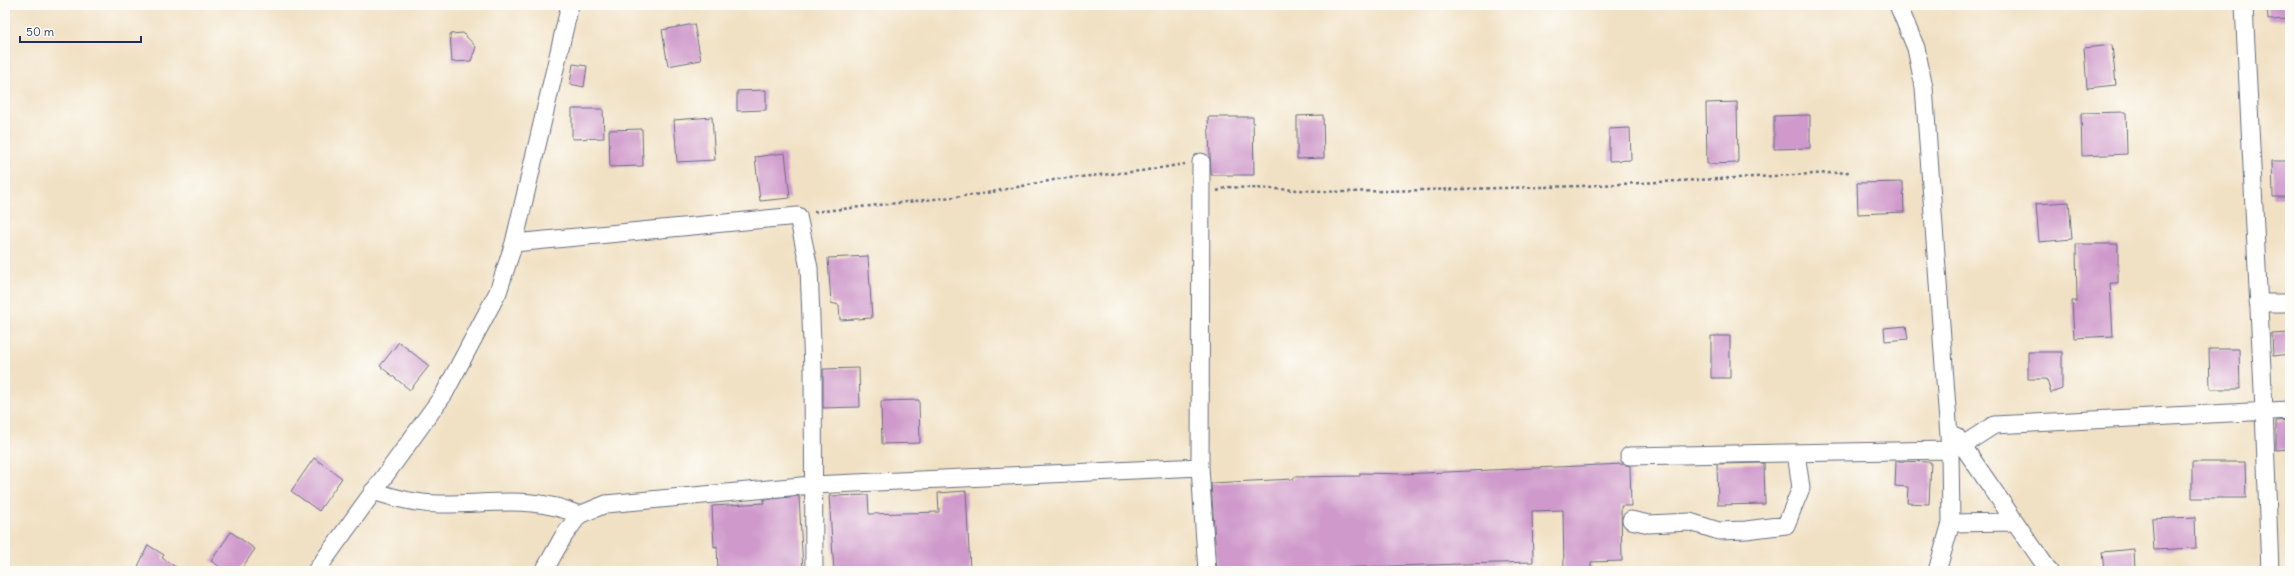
<svg xmlns="http://www.w3.org/2000/svg" width="2295" height="576" viewBox="0 0 2295 576" font-family="Delius,sans-serif">
  <style>
    .building { fill: #cf99cb }
    .lines { fill: none; stroke-linecap: round; stroke-linejoin: round }
    .minor-casing { stroke: #666d82; stroke-width: 19 }
    .path { stroke: #666d82; stroke-width: 2.5; stroke-dasharray: 3 3; stroke-linecap: butt }
    .minor { stroke: #fff; stroke-width: 17 }
  </style>
  <rect width="100%" height="100%" fill="#fdfcf7"/>
  <filter id="ink" filterUnits="userSpaceOnUse"><feTurbulence type="fractalNoise" baseFrequency=".025" numOctaves="2"/><feDisplacementMap in="SourceGraphic" scale="8" xChannelSelector="R" yChannelSelector="G"/><feConvolveMatrix kernelMatrix="1 2 1 2 8 2 1 2 1" color-interpolation-filters="sRGB"/></filter>
  <filter id="wash" filterUnits="userSpaceOnUse"><feTurbulence type="fractalNoise" baseFrequency=".012" numOctaves="4" result="noise"/><feDisplacementMap in="SourceGraphic" scale="16" xChannelSelector="R" yChannelSelector="G"/><feGaussianBlur stdDeviation="0.9" result="paint"/><feColorMatrix in="noise" values="0 0 0 0 0 0 0 0 0 0 0 0 0 0 0 0 0 1.4 0 .05"/><feComposite in="paint" operator="in"/></filter>
  <g filter="url(#wash)">
    <rect width="100%" height="100%" fill="#f1e1c4"/>
    <g id="blocks">
      <path class="building" d="M 2267,5 L 2290,5 L 2290,19 L 2268,20 Z
        M 694,24 L 701,60 L 668,66 L 662,30 Z
        M 463,33 L 476,47 L 471,61 L 452,62 L 450,34 Z
        M 2112,45 L 2116,85 L 2087,88 L 2084,48 Z
        M 573,64 L 587,66 L 584,87 L 570,84 Z
        M 766,90 L 766,110 L 737,111 L 737,91 Z
        M 1737,102 L 1738,163 L 1707,164 L 1706,103 Z
        M 572,109 L 603,109 L 604,138 L 572,139 Z
        M 2126,112 L 2127,154 L 2082,156 L 2081,113 Z
        M 1323,115 L 1324,158 L 1297,159 L 1297,116 Z
        M 1810,115 L 1810,148 L 1774,149 L 1774,116 Z
        M 712,117 L 715,160 L 677,162 L 674,120 Z
        M 1208,117 L 1253,117 L 1254,175 L 1211,175 Z
        M 1630,128 L 1631,160 L 1609,161 L 1609,129 Z
        M 642,129 L 643,166 L 610,167 L 609,130 Z
        M 785,153 L 790,198 L 760,201 L 755,157 Z
        M 2272,161 L 2290,161 L 2290,197 L 2273,197 Z
        M 1903,182 L 1904,212 L 1858,214 L 1857,183 Z
        M 2069,202 L 2072,239 L 2039,242 L 2036,204 Z
        M 2076,244 L 2118,244 L 2118,283 L 2110,283 L 2113,336 L 2074,338 L 2072,301 L 2077,301 Z
        M 868,256 L 872,318 L 840,320 L 839,305 L 831,303 L 828,258 Z
        M 1906,326 L 1908,339 L 1885,341 L 1884,328 Z
        M 2290,333 L 2290,354 L 2273,356 L 2272,334 Z
        M 1711,336 L 1730,336 L 1730,378 L 1711,378 Z
        M 399,342 L 429,366 L 410,390 L 380,366 Z
        M 2209,349 L 2239,349 L 2240,389 L 2210,389 Z
        M 2028,352 L 2062,352 L 2062,389 L 2051,393 L 2047,379 L 2028,379 Z
        M 859,368 L 860,407 L 823,408 L 823,369 Z
        M 919,400 L 920,443 L 882,444 L 881,401 Z
        M 2290,420 L 2290,449 L 2276,450 L 2276,421 Z
        M 314,458 L 342,478 L 319,511 L 291,491 Z
        M 1896,461 L 1931,462 L 1929,504 L 1907,503 L 1908,487 L 1895,486 Z
        M 2192,462 L 2245,462 L 2246,498 L 2192,498 Z
        M 1764,463 L 1765,504 L 1718,505 L 1717,464 Z
        M 1623,464 L 1630,466 L 1631,506 L 1621,506 L 1622,561 L 1591,562 L 1591,571 L 1564,571 L 1563,510 L 1532,511 L 1533,562 L 1361,567 L 1286,571 L 1217,571 L 1211,483 L 1294,479 L 1294,477 L 1360,476 L 1360,473 L 1403,474 Z
        M 966,491 L 970,571 L 834,571 L 829,496 L 868,495 L 869,514 L 939,512 L 938,493 Z
        M 799,496 L 803,571 L 718,571 L 717,546 L 714,547 L 712,506 L 764,503 L 763,500 Z
        M 2195,517 L 2196,548 L 2154,550 L 2152,519 Z
        M 231,532 L 255,549 L 240,571 L 226,571 L 211,561 Z
        M 148,545 L 164,555 L 162,558 L 182,571 L 136,571 Z
        M 2134,549 L 2135,571 L 2104,571 L 2102,552 Z"/>
    </g>
  </g>
  <g filter="url(#ink)">
    <use href="#blocks" fill-opacity="0" stroke="#666d82" stroke-width="1"/>
    <g class="lines">
      <g class="minor-casing">
        <path id="minor" d="M 1898,5 L 1916,48 L 1924,87 L 1950,450 L 1951,523 L 1937,571
          M 2244,5 L 2264,410 L 2270,571
          M 1201,162 L 1200,467 L 1207,571
          M 514,243 L 798,216 L 809,268 L 813,369 L 814,571
          M 2258,303 L 2284,303 L 2290,301
          M 1956,436 L 2049,571
          M 1963,445 L 1994,425 L 2290,410
          M 1629,456 L 1950,450
          M 373,491 C 394,498 417,504 439,504 C 487,505 534,494 579,515
          M 1631,520 L 1649,524 L 1690,522 L 1719,531 L 1746,530 L 1786,525 L 1801,488 L 1796,453
          M 1951,523 L 2013,522
          M 316,571 L 444,394 L 498,292 L 514,243 L 570,5
          M 544,571 L 563,537 L 579,515 L 606,504 L 812,485 L 1200,467"/>
      </g>
      <path class="path" d="M 1217,191 L 1228,187 L 1344,192 L 1582,186 L 1851,172
        M 814,212 L 981,194 L 1059,179 L 1141,171 L 1185,164"/>
      <use href="#minor" class="minor"/>
    </g>
  </g>
  <rect width="2295" height="576" fill="none" stroke="#fdfcf7" stroke-width="20"/>
  <path d="M20 36v6h121v-6" fill="none" stroke="#1b2f5e" stroke-width="2"/>
  <text x="26" y="36" font-size="12" fill="#1b2f5e" stroke="#fdfcf7" stroke-width="3" paint-order="stroke">50 m</text>
</svg>
